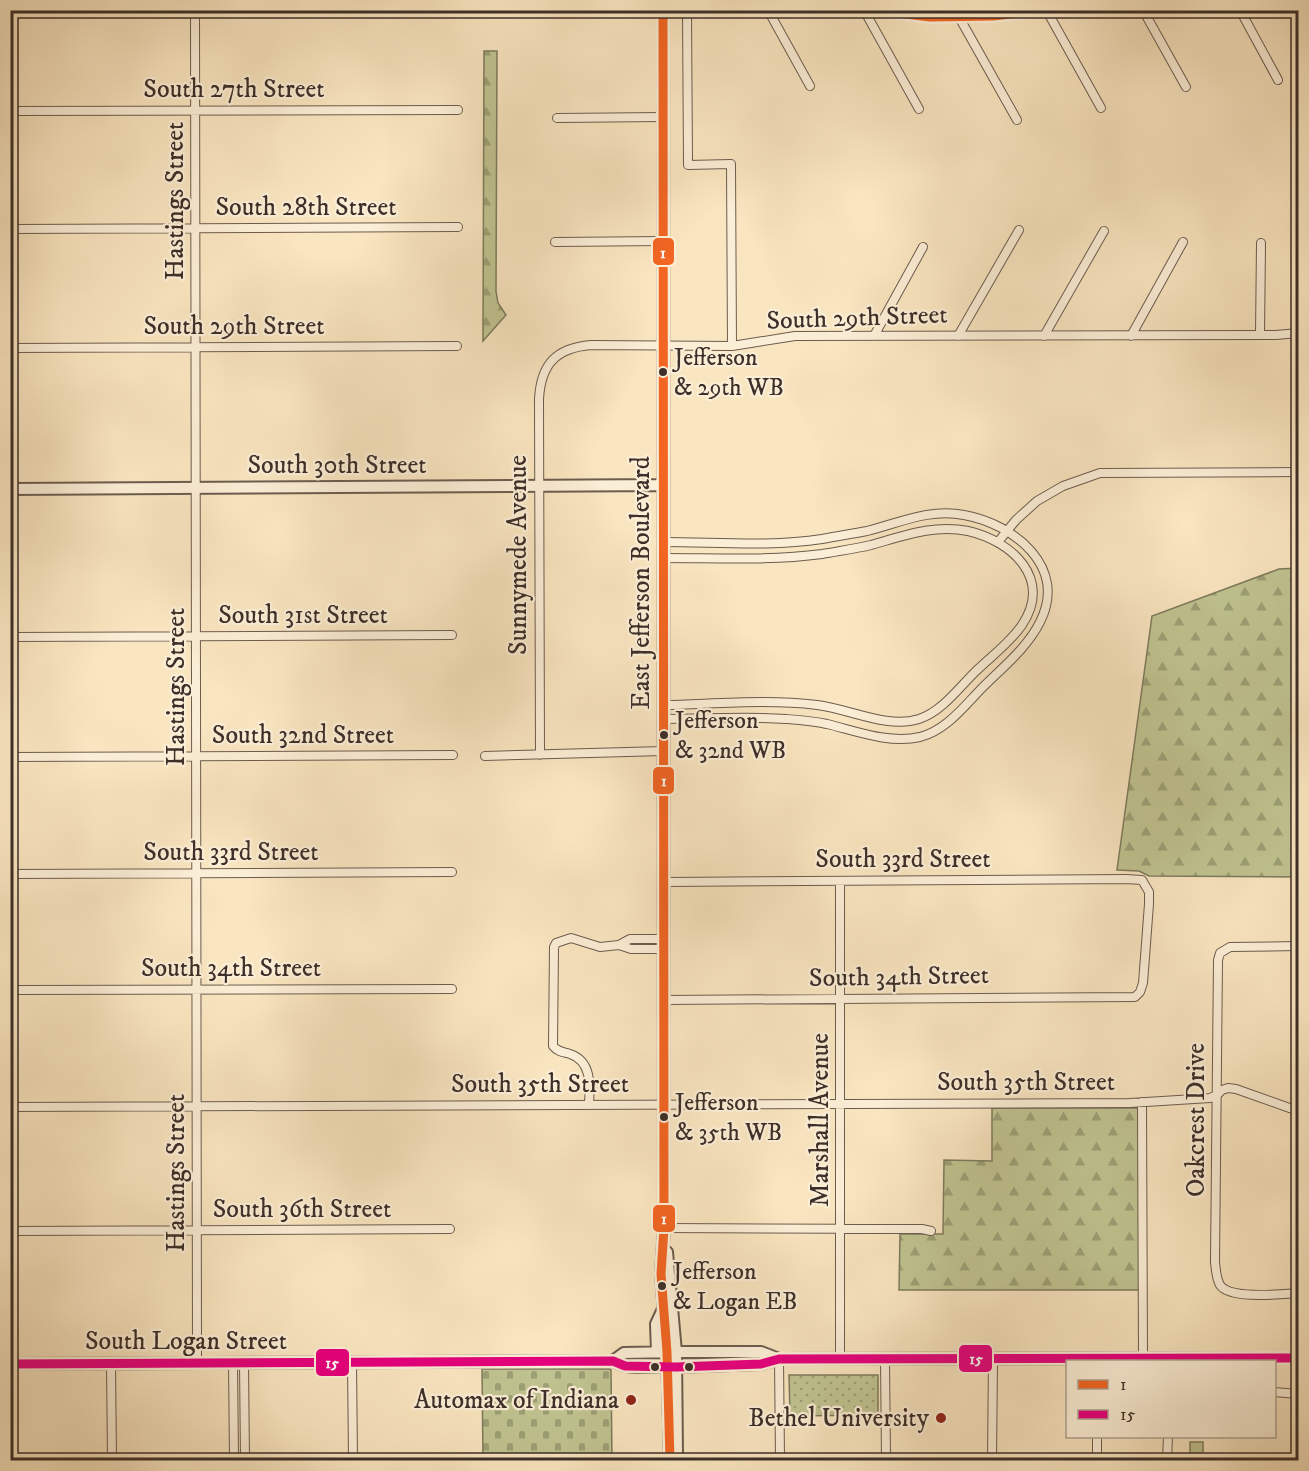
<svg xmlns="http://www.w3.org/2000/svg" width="1309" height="1471" viewBox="0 0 1309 1471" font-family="'IM FELL DW Pica',serif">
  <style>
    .grass { fill: url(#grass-dots); stroke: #7e7a5d; stroke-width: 1.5 }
    .forest { fill: url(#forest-firs); stroke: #7e7a5d; stroke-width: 1.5 }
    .cemetery { fill: url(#cemetery-stones); stroke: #7e7a5d; stroke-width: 1.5 }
    .park { fill: #c0c491; stroke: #7e7a5d; stroke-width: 1.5 }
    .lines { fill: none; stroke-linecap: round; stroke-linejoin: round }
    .minor-casing { stroke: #6c5c4f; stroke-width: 10 }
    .tertiary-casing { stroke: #6c5c4f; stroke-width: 14 }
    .minor { stroke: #fbeed6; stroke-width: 8 }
    .tertiary { stroke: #fbeed6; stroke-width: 10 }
    .bus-1-casing { stroke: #fbeed6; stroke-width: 14 }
    .bus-2-casing { stroke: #fbeed6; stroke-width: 14 }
    .bus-1 { stroke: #f26522; stroke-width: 9 }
    .bus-2 { stroke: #e5007d; stroke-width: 9 }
    .bus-dot { fill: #3d2f29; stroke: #fbeed6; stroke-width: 2 }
    .poi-dot { fill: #8f2418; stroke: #fbeed6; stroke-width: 2 }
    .labels { text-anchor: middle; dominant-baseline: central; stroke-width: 4.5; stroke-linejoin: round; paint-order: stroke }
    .bus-label { font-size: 24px; fill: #3d2f29; stroke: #fbeed6; text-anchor: start }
    .street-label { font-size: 26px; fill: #3d2f29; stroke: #fbeed6 }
    .poi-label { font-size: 26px; fill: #3d2f29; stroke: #fbeed6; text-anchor: end }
    .line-badge { stroke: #fbeed6; stroke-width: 2 }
    .badge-label { font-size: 16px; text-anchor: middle; font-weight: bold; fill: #fff }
  </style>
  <defs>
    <pattern id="grass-dots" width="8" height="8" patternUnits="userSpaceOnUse" patternTransform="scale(1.5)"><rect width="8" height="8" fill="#c0c491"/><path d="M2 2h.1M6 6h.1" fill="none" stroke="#9da076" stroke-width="1.8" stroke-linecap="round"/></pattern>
    <pattern id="forest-firs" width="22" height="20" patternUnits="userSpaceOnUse" patternTransform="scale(1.5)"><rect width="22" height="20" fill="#c0c491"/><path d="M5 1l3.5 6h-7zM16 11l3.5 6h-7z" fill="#9da076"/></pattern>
    <pattern id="cemetery-stones" width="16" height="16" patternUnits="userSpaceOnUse" patternTransform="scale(1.5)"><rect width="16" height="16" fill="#c0c491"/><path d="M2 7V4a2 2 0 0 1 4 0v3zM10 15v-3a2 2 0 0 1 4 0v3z" fill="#9da076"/></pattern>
  </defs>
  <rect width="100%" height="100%" fill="#f9e5c0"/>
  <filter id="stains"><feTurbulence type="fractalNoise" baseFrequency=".00333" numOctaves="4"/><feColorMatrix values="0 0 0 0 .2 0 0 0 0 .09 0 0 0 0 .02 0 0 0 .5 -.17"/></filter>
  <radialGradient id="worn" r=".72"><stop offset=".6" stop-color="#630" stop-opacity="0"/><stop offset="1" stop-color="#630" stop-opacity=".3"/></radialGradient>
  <path class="grass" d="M 789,1375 L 878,1375 L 878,1415 L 790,1416 Z"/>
  <path class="forest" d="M 484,51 L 497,51 L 496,291 L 498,303 L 506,315 L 483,341 Z
    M 1298,568 L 1298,877 L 1149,876 L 1139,871 L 1117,870 L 1152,616 L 1279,569 Z
    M 992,1108 L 1140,1108 L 1141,1290 L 899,1290 L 900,1234 L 943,1234 L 944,1160 L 992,1161 Z"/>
  <path class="cemetery" d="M 482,1369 L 609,1369 L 611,1370 L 612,1460 L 483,1460 Z"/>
  <path class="park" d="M 1190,1442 L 1203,1442 L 1203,1460 L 1190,1460 Z"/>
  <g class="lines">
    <g class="minor-casing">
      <path id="minor" d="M 195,10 L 197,1363
        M 687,10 L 688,165 L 731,164 L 732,346
        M 768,10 L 810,86
        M 864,10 L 919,109
        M 869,10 L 930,17 L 993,16 L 1054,10
        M 1143,10 L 1186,87
        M 1240,10 L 1278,80
        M 1047,11 L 1101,108
        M 959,17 L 1017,120
        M 10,111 L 458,110
        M 557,118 L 663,117
        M 10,229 L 458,227
        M 555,242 L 663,241
        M 1260,335 L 1261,243
        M 874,336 L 923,247
        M 958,336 L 1019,230
        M 1044,336 L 1104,231
        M 1131,336 L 1183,242
        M 10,348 L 457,346
        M 663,542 C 716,542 770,547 822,539 C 837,536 852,534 867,531 C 899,523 930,508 964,515 C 1014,524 1068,567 1040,622 C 1027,648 1003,667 983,687 C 965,705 947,730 920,737 C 889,744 856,731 827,724 C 813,721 799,720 786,719 C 746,716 704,719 664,719
        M 998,542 L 1016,520 L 1037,501 L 1063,486 L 1100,473 L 1298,472
        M 663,558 C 716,558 770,561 822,554 C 838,551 855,549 871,545 C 903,536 934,524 968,531 C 1012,541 1053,579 1022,625 C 1010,643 989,658 974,673 C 958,689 941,712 919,719 C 887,729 850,709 817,705 C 767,699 714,704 664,705
        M 10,637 L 452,635
        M 540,755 L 539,399 C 541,364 556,348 591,345 L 732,346 L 795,336 L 1276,335 L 1298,333
        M 485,756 L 664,751
        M 10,757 L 453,755
        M 10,874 L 452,872
        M 840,881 L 840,1359
        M 664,882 L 1126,879 L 1142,880 L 1149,892 L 1149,904 L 1143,983 L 1140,992 L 1135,997 L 664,1000
        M 619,945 L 630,939 L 664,939
        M 1298,946 L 1230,947 L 1220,953 L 1218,960 L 1215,1262 C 1216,1270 1216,1278 1220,1285 C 1230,1300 1282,1294 1298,1293
        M 10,990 L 452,989
        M 1142,1102 L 1143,1359
        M 589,1104 C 590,1086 592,1061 570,1054 C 563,1052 558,1052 553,1046 L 554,947 L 556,943 L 571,938 L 600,947 L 619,945 L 631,949 L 664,949
        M 10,1107 L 1130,1103 L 1210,1098 L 1217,1095 L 1222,1090 L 1228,1088 L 1236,1089 L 1298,1111
        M 664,1228 L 922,1229 L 931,1231
        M 10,1231 L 450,1229
        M 779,1359 L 780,1460
        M 885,1359 L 886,1460
        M 352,1362 L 353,1460
        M 233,1363 L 234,1460
        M 244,1363 L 245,1460
        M 111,1364 L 112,1460
        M 1274,1392 L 1298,1394
        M 1097,1436 L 1097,1460
        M 992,1460 L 993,1359
        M 1167,1460 L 1168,1436"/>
    </g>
    <g class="tertiary-casing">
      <path id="tertiary" d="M 663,10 L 664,1228 L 661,1274 L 667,1352 L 670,1460
        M 10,489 L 663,485
        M 667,1252 L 676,1352 L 677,1455
        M 657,1352 L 656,1324 L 663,1309
        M 613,1361 L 624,1353 L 676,1352 L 761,1352 L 779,1359
        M 10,1364 L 613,1361 L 625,1366 L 636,1367 L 676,1367 L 761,1364 L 779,1359 L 1298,1358"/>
    </g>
    <use href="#minor" class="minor"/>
    <use href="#tertiary" class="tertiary"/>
    <g class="bus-1-casing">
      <path id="bus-1" d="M 663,10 L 664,1228 L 661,1274 L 667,1352 L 670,1460
        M 873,10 L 930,17 L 993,16 L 1049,10"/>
    </g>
    <g class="bus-2-casing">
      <path id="bus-2" d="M 10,1364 L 613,1361 L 625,1366 L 676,1367 L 761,1364 L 779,1359 L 1298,1358"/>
    </g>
    <use href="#bus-1" class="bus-1"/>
    <use href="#bus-2" class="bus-2"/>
  </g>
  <g class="bus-dot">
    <circle cx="663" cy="372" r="5"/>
    <circle cx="664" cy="735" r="5"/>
    <circle cx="664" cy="1117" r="5"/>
    <circle cx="662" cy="1286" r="5"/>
    <circle cx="655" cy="1367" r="5"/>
    <circle cx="689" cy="1367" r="5"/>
  </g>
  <g class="poi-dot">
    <circle cx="631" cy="1400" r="6"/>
    <circle cx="941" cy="1418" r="6"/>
  </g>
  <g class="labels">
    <g class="bus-label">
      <text x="674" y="358">Jefferson<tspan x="674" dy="30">&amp; 29th WB</tspan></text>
      <text x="675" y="721">Jefferson<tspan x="675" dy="30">&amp; 32nd WB</tspan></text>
      <text x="675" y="1103">Jefferson<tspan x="675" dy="30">&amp; 35th WB</tspan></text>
      <text x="673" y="1272">Jefferson<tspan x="673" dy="30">&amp; Logan EB</tspan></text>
    </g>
    <g class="street-label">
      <text x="234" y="89">South 27th Street</text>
      <text transform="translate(175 201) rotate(-90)">Hastings Street</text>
      <text x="306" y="207">South 28th Street</text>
      <text transform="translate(857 318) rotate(-2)">South 29th Street</text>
      <text x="234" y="326">South 29th Street</text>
      <text x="337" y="465">South 30th Street</text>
      <text transform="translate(518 555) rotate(-90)">Sunnymede Avenue</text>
      <text transform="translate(641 583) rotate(-90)">East Jefferson Boulevard</text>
      <text x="303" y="615">South 31st Street</text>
      <text transform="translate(176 687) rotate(-90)">Hastings Street</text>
      <text x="303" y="735">South 32nd Street</text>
      <text x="231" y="852">South 33rd Street</text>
      <text x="903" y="859">South 33rd Street</text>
      <text x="231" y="968">South 34th Street</text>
      <text transform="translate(899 977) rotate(-1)">South 34th Street</text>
      <text x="1026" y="1082">South 35th Street</text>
      <text x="540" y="1084">South 35th Street</text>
      <text transform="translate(820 1120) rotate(-90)">Marshall Avenue</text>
      <text transform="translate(1196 1120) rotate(-90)">Oakcrest Drive</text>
      <text transform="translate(176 1173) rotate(-90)">Hastings Street</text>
      <text x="302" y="1209">South 36th Street</text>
      <text x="186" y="1341">South Logan Street</text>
    </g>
    <g class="poi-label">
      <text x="619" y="1400">Automax of Indiana</text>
      <text x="929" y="1418">Bethel University</text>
    </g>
  </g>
  <g class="line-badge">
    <rect x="652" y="237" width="23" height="29" rx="6" fill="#f26522"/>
    <rect x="652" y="766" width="23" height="29" rx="6" fill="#f26522"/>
    <rect x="652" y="1204" width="24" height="29" rx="6" fill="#f26522"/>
    <rect x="958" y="1344" width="35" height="29" rx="6" fill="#e5007d"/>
    <rect x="315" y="1348" width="35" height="29" rx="6" fill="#e5007d"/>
  </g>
  <g class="badge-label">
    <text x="663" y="258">1</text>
    <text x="664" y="786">1</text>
    <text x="664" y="1224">1</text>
    <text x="976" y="1364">15</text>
    <text x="332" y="1368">15</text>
  </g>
  <rect width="1309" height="1471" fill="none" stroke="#f9e5c0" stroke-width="36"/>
  <rect x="12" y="12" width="1285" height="1447" fill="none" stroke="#3d2f29" stroke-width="3"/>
  <rect x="18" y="18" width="1273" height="1435" fill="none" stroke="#3d2f29" stroke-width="1.5"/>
  <rect x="1066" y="1360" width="210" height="78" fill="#fbeed6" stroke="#afa291" stroke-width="1.5"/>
  <rect x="1078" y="1380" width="30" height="9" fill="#f26522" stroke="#afa291" stroke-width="1.5"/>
  <text x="1120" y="1390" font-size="18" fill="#3d2f29">1</text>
  <rect x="1078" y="1410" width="30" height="9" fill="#e5007d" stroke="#afa291" stroke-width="1.5"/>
  <text x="1120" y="1420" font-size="18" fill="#3d2f29">15</text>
  <rect width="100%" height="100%" filter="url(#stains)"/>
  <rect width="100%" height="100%" fill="url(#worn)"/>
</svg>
